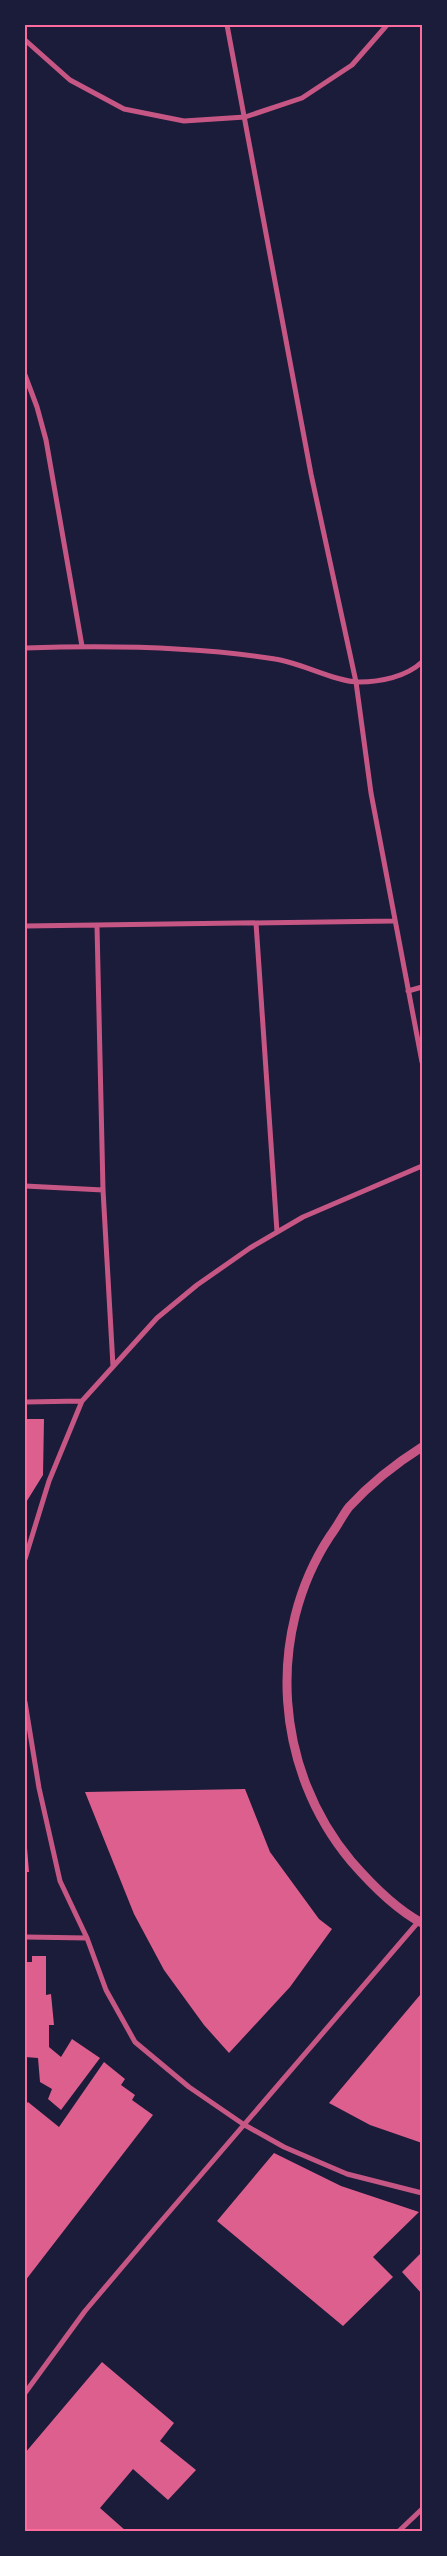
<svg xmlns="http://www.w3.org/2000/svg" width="447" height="2556" viewBox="0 0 447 2556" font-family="'Roboto Condensed',sans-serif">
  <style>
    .building { fill: #dd5f8e }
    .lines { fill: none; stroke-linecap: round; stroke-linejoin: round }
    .minor { stroke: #c65784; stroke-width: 5 }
    .tertiary { stroke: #c65784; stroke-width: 9 }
    .neatline { fill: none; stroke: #ff6b9d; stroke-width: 2 }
  </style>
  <rect width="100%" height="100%" fill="#1b1b3a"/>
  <path class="building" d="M 25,1419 L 44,1419 L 43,1475 L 25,1504 Z
    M 245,1789 L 270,1852 L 319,1919 L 332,1929 L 290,1987 L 229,2053 L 204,2025 L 164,1970 L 134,1914 L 85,1792 Z
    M 25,1823 L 29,1872 L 25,1872 Z
    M 32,1956 L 46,1956 L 46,1995 L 51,1994 L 54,2025 L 49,2025 L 49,2047 L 61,2057 L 72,2039 L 100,2058 L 61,2110 L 48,2099 L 52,2089 L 40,2082 L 38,2058 L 25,2057 L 25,1962 L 32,1962 Z
    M 420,1995 L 422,1996 L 422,2143 L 370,2125 L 329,2103 Z
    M 104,2062 L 125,2079 L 121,2085 L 135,2095 L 132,2100 L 153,2115 L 25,2281 L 25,2105 L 28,2102 L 59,2127 Z
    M 274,2153 L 341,2186 L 419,2212 L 373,2257 L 393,2277 L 343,2326 L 217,2221 Z
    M 422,2252 L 422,2294 L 402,2272 Z
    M 102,2362 L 174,2423 L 160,2441 L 196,2470 L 168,2500 L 133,2469 L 100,2508 L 126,2531 L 25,2531 L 25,2453 Z"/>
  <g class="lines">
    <path class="minor" d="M 227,25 L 311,474 L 356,682 L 371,793 L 422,1062
      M 25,40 L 70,80 L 124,109 L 184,121 L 245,117 L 302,98 L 352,65 L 387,25
      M 25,375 L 37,407 L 46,440 L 82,646
      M 25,648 C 108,645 193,646 275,659 C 299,662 336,682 359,682 C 380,682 406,677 422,662
      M 256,923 L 277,1232
      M 25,926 L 393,921
      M 97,926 L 103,1190 L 113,1366
      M 408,991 L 422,987
      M 25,1186 L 103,1190
      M 25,1402 L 82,1401
      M 25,1559 L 49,1481 L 82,1401 L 157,1318 L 197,1285 L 250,1248 L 303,1217 L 422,1166
      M 25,1702 L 39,1788 L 60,1881 L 87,1938 L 106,1990 L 135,2042 L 189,2087 L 243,2124 L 284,2147 L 347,2174 L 422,2193
      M 25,1937 L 87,1938
      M 25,2393 L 85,2311 L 157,2226 L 419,1921
      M 399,2531 L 422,2509"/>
    <path class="tertiary" d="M 422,1447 C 395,1464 371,1483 349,1507 C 342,1516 337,1527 330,1536 C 265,1635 275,1770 351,1861 C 371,1884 395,1909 422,1923"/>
  </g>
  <rect width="447" height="2556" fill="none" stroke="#1b1b3a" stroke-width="52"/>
  <rect x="26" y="26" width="395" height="2504" class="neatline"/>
</svg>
